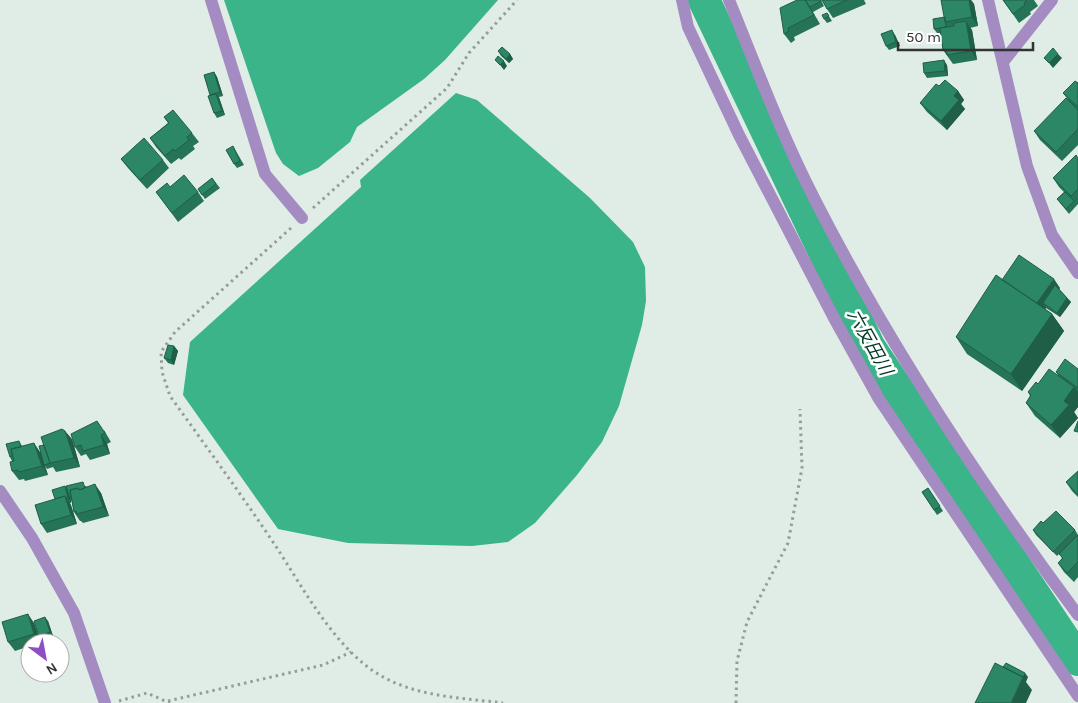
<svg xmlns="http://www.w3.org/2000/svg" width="1078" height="703" viewBox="0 0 1078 703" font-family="Karla,'Noto Sans JP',sans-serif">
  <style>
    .water { fill: #3ab488 }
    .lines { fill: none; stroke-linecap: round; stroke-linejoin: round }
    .river { stroke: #3ab488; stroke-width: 32 }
    .path { stroke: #949d98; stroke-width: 3; stroke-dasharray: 2.5 4; stroke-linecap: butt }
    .minor { stroke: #a48bc1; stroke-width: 12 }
    .wall { fill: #267458 }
    .shaded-wall { fill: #1f5e47 }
    .building { fill: #2c8766; stroke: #1f5e47 }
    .labels { text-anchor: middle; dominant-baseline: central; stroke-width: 5; stroke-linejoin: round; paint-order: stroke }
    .water-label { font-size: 18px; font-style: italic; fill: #023826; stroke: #fff }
  </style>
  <rect width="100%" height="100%" fill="#e0ece6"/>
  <path class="water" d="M 224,0 L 498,0 L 445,60 L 424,79 L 357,127 L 350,142 L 318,168 L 299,176 L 283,164 L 276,153 Z
    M 456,93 L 477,100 L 590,198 L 633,242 L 645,267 L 646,301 L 642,325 L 619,406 L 602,442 L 577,475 L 535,523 L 508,542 L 472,546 L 348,543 L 278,529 L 183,395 L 190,342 L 361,187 L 360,180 Z"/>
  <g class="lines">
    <path class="river" d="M 704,0 L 869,346 L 1078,660"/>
    <path class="path" d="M 313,208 L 447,88 L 469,53 L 517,0
      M 291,228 L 175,332 L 161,352 L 162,372 L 170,396 C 205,445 241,494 275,545 C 304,589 337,653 385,678 C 421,697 463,698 503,703
      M 119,701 L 147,693 L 170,703
      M 168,701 L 323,665 L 351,652
      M 736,703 L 737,661 L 747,622 L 788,543 L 802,468 L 800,409"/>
    <path class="minor" d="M 211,0 L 265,174 L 302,218
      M 682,0 L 688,27 L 739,135 L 834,318 L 879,399 L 1078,696
      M 729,0 C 756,66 781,134 814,198 C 889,345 979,482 1078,615
      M 988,0 L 1027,166 L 1052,235 L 1078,273
      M 1003,62 L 1052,0
      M 0,491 L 32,538 L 74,613 L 105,703"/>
  </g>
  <path class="wall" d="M 805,0 L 821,0 L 824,6 L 813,12 L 820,24 L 794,37 L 795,40 L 791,43 L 784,34 Z
    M 822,0 L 864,0 L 866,4 L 833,18 L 827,9 Z
    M 971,0 L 974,4 L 978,26 L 970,28 L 972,30 L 977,60 L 953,64 L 943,50 L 940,33 L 937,33 L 934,29 L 945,17 Z
    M 1003,0 L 1034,0 L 1038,6 L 1030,12 L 1031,14 L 1019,23 Z
    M 827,13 L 832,21 L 827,23 L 824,19 Z
    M 895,35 L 900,46 L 889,50 L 886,46 Z
    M 498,51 L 510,54 L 513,59 L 509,63 L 501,56 Z
    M 947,65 L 948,76 L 927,78 L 924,73 Z
    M 214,72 L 217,77 L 223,96 L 219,97 L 225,115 L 217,118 L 214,113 L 210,95 Z
    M 1078,83 L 1078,145 L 1062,161 L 1040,140 L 1034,131 L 1069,101 L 1063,93 Z
    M 939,86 L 958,91 L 964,100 L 961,104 L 965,109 L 947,130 L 927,112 L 920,103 Z
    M 164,117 L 192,133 L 199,142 L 193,146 L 195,149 L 181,160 L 179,158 L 171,164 L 156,147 L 150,138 L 168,123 Z
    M 233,146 L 244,165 L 237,168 L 234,164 Z
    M 1078,158 L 1078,204 L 1069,214 L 1057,199 L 1064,192 L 1059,187 L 1053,178 Z
    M 121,159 L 163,160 L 169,168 L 147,189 L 128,168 Z
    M 212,178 L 220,188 L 205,199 L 198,189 Z
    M 170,187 L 198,192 L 204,201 L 178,222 L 156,192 Z
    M 1002,280 L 1060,288 L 1059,289 L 1071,302 L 1060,317 L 1046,308 L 1045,309 L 1052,314 L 1064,331 L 1022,391 L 967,354 L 956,337 Z
    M 174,346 L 178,351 L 174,365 L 168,363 L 164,358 Z
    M 1078,369 L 1078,407 L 1074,412 L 1078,418 L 1060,438 L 1035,416 L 1026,403 L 1030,396 L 1028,392 L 1058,375 L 1056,372 Z
    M 104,430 L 111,442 L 107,444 L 110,454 L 90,460 L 86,454 L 81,456 L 75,447 Z
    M 72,439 L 80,467 L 56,472 L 53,467 L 47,469 L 45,466 L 48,475 L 25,481 L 24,479 L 19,480 L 12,471 L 12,461 L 10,457 L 19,441 L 22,446 L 40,452 L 44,445 Z
    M 1078,471 L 1078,497 L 1072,491 L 1066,482 Z
    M 65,486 L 67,489 L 86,486 L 87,487 L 101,493 L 109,516 L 83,523 L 81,521 L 80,521 L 74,512 L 72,502 L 71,500 L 71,503 L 70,503 L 77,524 L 47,533 L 41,524 L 55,499 Z
    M 928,488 L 943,511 L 937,515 L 922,492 Z
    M 1033,530 L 1075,530 L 1078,535 L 1078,577 L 1074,582 L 1064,572 L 1058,563 L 1062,558 L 1059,554 L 1074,539 L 1057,556 L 1036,535 Z
    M 48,621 L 53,636 L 42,640 L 39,636 Z
    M 34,623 L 41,643 L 30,643 L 30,646 L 15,651 L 8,642 Z"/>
  <path class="shaded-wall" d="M 969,0 L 971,0 L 974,4 L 978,26 L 972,17 Z
    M 966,21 L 972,30 L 977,60 L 971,51 Z
    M 892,30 L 895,35 L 900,46 L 896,42 Z
    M 510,54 L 513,59 L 509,63 L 506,59 Z
    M 1058,54 L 1062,58 L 1053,68 L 1049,63 Z
    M 944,60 L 947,65 L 948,76 L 945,71 Z
    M 504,61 L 507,66 L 504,70 L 500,65 Z
    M 214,72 L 217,77 L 223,96 L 220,92 Z
    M 958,91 L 964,100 L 961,104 L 965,109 L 947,130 L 941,121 L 954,96 Z
    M 216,94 L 219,98 L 225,115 L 222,111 Z
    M 1054,279 L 1060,288 L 1047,306 L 1043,303 L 1046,308 L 1041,315 L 1035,306 Z
    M 1067,298 L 1071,302 L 1060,317 L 1057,313 Z
    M 1052,314 L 1064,331 L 1022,391 L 1011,374 Z
    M 174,346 L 178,351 L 174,365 L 171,360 Z
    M 1074,387 L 1078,392 L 1078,407 L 1074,412 L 1078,418 L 1060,438 L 1051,425 L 1064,401 Z
    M 65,431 L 72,439 L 80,467 L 74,458 Z
    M 101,435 L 107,444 L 110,454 L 104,445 Z
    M 34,443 L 40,452 L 48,475 L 42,466 Z
    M 95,484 L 101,493 L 109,516 L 103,507 Z
    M 65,486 L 68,491 L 71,503 L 68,498 Z
    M 65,496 L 71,505 L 77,524 L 71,515 Z
    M 28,614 L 34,623 L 41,643 L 34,634 Z
    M 45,617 L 48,621 L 53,636 L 50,632 Z
    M 1025,673 L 1028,677 L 1026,682 L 1032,690 L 1026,703 L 1011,703 Z"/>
  <path class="building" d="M 797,0 L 805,0 L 814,15 L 788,28 L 789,31 L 784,34 L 780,8 Z
    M 805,0 L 821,0 L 821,1 L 810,7 Z
    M 822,0 L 847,0 L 827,9 Z
    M 941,0 L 969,0 L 972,17 L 945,22 Z
    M 1003,0 L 1027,0 L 1024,3 L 1025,5 L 1013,14 Z
    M 827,13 L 829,16 L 824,19 L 822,15 Z
    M 945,17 L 946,27 L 934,29 L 933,19 Z
    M 966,21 L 971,51 L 947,55 L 946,49 L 943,50 L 940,28 L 954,26 L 954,23 Z
    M 892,30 L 896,42 L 886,46 L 881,34 Z
    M 502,47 L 510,54 L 506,59 L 498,51 Z
    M 1053,48 L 1058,54 L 1049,63 L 1044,58 Z
    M 498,56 L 504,61 L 500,65 L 495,60 Z
    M 944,60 L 945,71 L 924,73 L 923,63 Z
    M 214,72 L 220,92 L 210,95 L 204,75 Z
    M 945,80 L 958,91 L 954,96 L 959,100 L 941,121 L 920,103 L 936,84 L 939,86 Z
    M 1075,81 L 1078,83 L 1078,107 L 1063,93 Z
    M 216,94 L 222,111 L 214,113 L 208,96 Z
    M 1066,98 L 1078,110 L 1078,129 L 1056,152 L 1034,131 Z
    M 173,110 L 192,133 L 187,137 L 189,140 L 175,151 L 173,149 L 165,156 L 150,138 L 169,123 L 164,117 Z
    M 144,138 L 163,160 L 140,180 L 121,159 Z
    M 233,146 L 240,161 L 234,164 L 226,150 Z
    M 1076,155 L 1078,158 L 1078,189 L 1071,196 L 1053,178 Z
    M 184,175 L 198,192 L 172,213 L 156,192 L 167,183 L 170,187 Z
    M 212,178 L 216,184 L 202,195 L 198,189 Z
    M 1065,192 L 1074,201 L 1066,209 L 1057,199 Z
    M 1019,255 L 1054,279 L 1037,303 L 1002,280 Z
    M 996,275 L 1052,314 L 1011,374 L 956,337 Z
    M 1055,285 L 1067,298 L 1057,313 L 1043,303 Z
    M 168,345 L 174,346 L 171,360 L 164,358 Z
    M 1065,359 L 1078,369 L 1078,388 L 1056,372 Z
    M 1049,369 L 1074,387 L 1064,401 L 1069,405 L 1051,425 L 1026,403 L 1031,395 L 1028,392 L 1036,382 L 1038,384 Z
    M 97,421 L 105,433 L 101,435 L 104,445 L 83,451 L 81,445 L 75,447 L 71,434 Z
    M 1078,421 L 1078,432 L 1074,431 Z
    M 62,429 L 65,431 L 74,458 L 50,463 L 41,437 Z
    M 19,441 L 21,447 L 11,449 L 12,456 L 10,457 L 6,444 Z
    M 34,443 L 42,466 L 19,472 L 18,470 L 12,471 L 10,462 L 14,461 L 11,449 Z
    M 44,445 L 50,463 L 44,465 L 39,446 Z
    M 1078,471 L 1078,495 L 1066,482 Z
    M 83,482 L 85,488 L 80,490 L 78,488 L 70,490 L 71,498 L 70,499 L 66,486 Z
    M 95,484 L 103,507 L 77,514 L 76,511 L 74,512 L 70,490 L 78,488 L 79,490 Z
    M 65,486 L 68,498 L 67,499 L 65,496 L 55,499 L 52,490 Z
    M 928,488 L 940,506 L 934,510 L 922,492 Z
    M 65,496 L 71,515 L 41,524 L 35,505 Z
    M 1056,511 L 1075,530 L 1053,552 L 1033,530 L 1041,521 L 1043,523 Z
    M 1078,535 L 1078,562 L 1067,573 L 1058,563 L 1063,558 L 1059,554 Z
    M 28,614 L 34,634 L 8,642 L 2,622 Z
    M 45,617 L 50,632 L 39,636 L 34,621 Z
    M 995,663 L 1023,677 L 1011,703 L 975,703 Z
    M 1006,663 L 1025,673 L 1023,678 L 1023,677 L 1003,667 Z"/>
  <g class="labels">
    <g class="water-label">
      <text transform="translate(870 342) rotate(61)">六反田川</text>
    </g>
  </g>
  <g transform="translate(45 658) rotate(148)"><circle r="24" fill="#ffffff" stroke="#acaead"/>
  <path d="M0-4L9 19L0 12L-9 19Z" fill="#8c4fc5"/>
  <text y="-8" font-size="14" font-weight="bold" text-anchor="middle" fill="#303532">N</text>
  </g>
  <path d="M898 42v8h135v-8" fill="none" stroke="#303532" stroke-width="2.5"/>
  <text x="906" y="42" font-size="15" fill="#303532" stroke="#ffffff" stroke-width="4" paint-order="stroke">50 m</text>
</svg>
